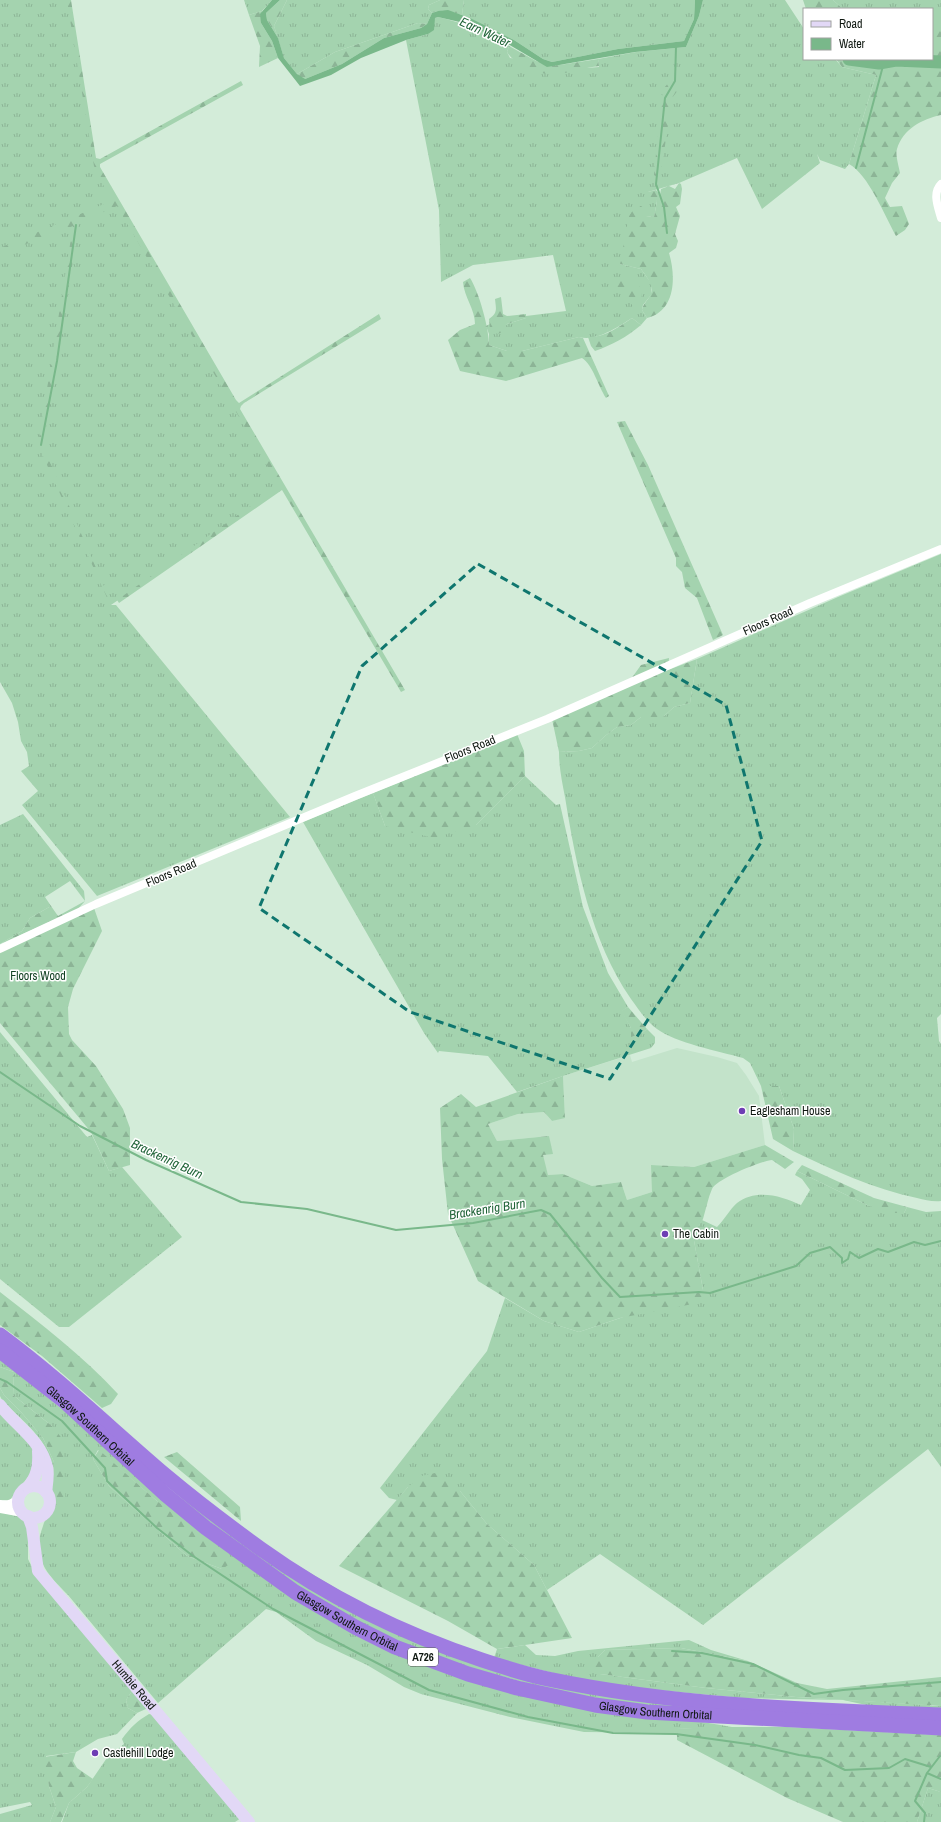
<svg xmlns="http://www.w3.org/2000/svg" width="941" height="1822" viewBox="0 0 941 1822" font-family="'Archivo Narrow',sans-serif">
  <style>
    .built { fill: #c3e3ca }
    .grass { fill: url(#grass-tufts); fill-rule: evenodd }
    .forest { fill: url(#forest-firs) }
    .water { fill: #79b88a }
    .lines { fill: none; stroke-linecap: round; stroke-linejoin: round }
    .stream { stroke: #79b88a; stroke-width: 2 }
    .river { stroke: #79b88a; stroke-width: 13 }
    .street { stroke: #fff; stroke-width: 8 }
    .secondary { stroke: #e2d8f6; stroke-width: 12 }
    .highway { stroke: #9f7ce1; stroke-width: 15 }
    .marked { fill: none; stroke: #0f766e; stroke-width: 3; stroke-dasharray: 8 5; stroke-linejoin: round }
    .poi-dot { fill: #6e3db4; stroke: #fff; stroke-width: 1.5 }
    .labels { text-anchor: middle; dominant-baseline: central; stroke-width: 3; stroke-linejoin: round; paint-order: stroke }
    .shield { fill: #fff; stroke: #565d58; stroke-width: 1 }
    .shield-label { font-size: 11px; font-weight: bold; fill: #0e1710 }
    .street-label { font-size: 12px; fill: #0e1710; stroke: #fff }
    .park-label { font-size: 12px; fill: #134224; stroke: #fff }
    .poi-label { font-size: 12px; fill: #0e1710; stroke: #fff; text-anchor: start }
    .water-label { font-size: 13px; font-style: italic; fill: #206438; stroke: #fff }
  </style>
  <defs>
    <pattern id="grass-tufts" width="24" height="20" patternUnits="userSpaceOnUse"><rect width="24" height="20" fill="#a4d3af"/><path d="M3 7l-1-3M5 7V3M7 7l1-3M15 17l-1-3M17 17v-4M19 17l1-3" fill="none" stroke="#8cb496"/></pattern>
    <pattern id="forest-firs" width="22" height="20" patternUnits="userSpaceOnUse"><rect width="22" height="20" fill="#a4d3af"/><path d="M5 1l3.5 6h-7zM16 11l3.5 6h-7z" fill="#8cb496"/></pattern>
  </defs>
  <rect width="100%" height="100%" fill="#d3ecd9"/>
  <path class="built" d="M 677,1048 L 717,1057 L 737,1063 L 746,1075 L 759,1096 L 765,1145 L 694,1167 L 652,1165 L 652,1192 L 627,1200 L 621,1182 L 592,1186 L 563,1174 L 548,1175 L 542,1155 L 549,1136 L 497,1141 L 488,1124 L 518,1114 L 544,1112 L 552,1121 L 565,1117 L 563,1076 L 630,1055 L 632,1062 Z"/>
  <path class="grass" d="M 0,0 L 70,0 L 95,161 L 283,486 L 111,605 L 116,605 L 290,817 L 97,896 L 22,805 L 38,791 L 21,771 L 29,766 L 27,752 L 21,741 L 18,722 L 12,703 L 0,682 Z
    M 244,0 L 272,0 L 262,11 L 249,15 Z
    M 287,0 L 440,0 L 429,5 L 428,9 L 432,13 L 427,24 L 418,23 L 335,52 L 297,74 L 284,58 L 274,26 Z
    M 464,0 L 695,0 L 694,19 L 684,41 L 618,49 L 552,62 L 543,59 L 514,40 L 462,15 Z
    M 703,0 L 785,0 L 804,29 L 804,59 L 835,59 L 842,67 L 876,75 L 849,164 L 845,169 L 820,160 L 817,154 L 820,163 L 762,209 L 737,158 L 679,183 L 648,192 L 657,201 L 654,217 L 646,216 L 620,264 L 641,269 L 651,283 L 651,295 L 643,305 L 642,310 L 647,318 L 641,325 L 632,318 C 618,327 596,342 579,337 L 522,351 L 507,351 L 489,345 L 489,334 L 486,326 L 490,324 L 490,330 L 504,328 L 507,324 L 526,318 L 526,316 L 566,311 L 553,255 L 473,265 L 441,282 L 439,210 L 406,40 L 428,34 L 435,18 L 438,17 C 462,23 489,31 509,46 L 507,52 L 510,58 L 587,68 L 599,67 L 598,59 L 636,52 L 686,47 L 699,16 Z
    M 833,0 L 941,0 L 941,23 L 932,23 L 932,9 L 843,9 Z
    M 941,554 L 941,1014 L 937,1018 L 939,1041 L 941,1044 L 941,1201 C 933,1202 925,1200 917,1198 C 874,1189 832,1170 793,1151 L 794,1129 L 779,1086 L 761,1086 L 750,1063 L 743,1058 C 718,1051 676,1043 657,1029 C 647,1022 639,1010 631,999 C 591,941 576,866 565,797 C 562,782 559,767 559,752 L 579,751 L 592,748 L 605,736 L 617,727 L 631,725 L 641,717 L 664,716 L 674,707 L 690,703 L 697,659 L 838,597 Z
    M 525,776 L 556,805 L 560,804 L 583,907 L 608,973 L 628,1007 L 622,1011 L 631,1028 L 642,1033 L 647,1029 L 655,1037 L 655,1043 L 651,1048 L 563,1076 L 517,1092 L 488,1056 L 439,1051 L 438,1053 L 424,1033 L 303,822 L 373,793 L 385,826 L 476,825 Z
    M 23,814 L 84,891 L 85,901 L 70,881 L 45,897 L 51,906 L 30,918 L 22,931 L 0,944 L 0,825 Z
    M 0,1032 L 87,1137 L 92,1135 L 109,1171 L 122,1167 L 182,1237 L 69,1327 L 59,1327 L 0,1279 Z
    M 797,1171 L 867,1205 L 904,1213 L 907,1207 L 926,1212 L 941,1211 L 941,1467 L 928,1449 L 703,1625 L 600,1554 L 547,1590 L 534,1565 L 487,1524 L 460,1491 L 408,1487 L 397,1500 L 389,1498 L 380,1488 L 487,1351 L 505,1298 L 544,1321 L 579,1332 L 703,1290 L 693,1235 L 702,1220 L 717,1227 C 724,1220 730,1209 737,1203 C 756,1188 782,1196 801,1205 L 810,1190 L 802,1179 L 795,1175 Z
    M 0,1359 L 89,1431 L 169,1503 L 405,1656 L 685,1719 L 732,1727 L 677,1729 L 677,1733 L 584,1732 L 510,1717 L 421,1694 L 404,1687 L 367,1665 L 316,1641 L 276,1612 L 266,1609 L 158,1703 L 68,1595 C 47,1574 31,1558 43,1526 C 45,1518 52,1512 53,1504 C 54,1498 52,1495 51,1489 C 49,1479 52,1468 50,1459 C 45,1437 17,1416 2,1400 L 0,1396 L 0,1388 L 4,1395 L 21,1412 L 43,1438 L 54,1462 L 52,1491 L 59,1500 L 52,1426 L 13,1395 L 14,1372 L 0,1367 ZM 98,1450 L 157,1501 L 222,1569 L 187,1556 L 109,1486 L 93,1459 Z
    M 29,1362 L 190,1501 L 439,1650 L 691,1709 L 626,1703 L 567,1694 L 467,1667 L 414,1648 L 371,1629 L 292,1583 L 198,1513 Z
    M 0,1411 L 33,1447 L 35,1468 L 9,1501 L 0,1500 Z
    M 0,1512 L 24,1518 L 28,1527 L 28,1559 L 34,1571 L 132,1691 L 126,1700 L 128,1708 L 137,1713 L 117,1734 L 98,1739 L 76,1752 L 46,1756 L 49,1786 L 56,1807 L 50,1822 L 0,1822 L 0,1814 L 32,1805 L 30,1802 L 0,1808 Z
    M 689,1640 L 711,1650 L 748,1661 L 681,1648 L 605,1650 L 598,1657 L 600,1674 L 706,1688 L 796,1697 L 930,1705 L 930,1706 L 941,1706 L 941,1709 L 871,1706 L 843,1700 L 742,1698 L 636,1688 L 565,1676 L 494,1658 L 497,1649 L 525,1645 L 536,1655 L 555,1656 L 578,1651 Z
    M 149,1714 L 154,1715 L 241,1818 L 235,1822 L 62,1822 L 69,1803 L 87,1787 L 113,1749 L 118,1749 L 124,1744 L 122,1739 C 130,1728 137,1721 149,1714 Z
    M 928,1788 L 941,1792 L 941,1822 L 917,1822 Z"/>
  <path class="forest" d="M 68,0 L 71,0 L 96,158 L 100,159 L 241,81 L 243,85 L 100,164 L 100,167 L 236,400 L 239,403 L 379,314 L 381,319 L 244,403 L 241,406 L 240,409 L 405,690 L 401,692 L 282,490 L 119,603 L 117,600 L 279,486 L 117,206 L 79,223 L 43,446 L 110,600 L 109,602 L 38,445 L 73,226 L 0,254 L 0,248 L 111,201 L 94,166 L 68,7 Z
    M 280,0 L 287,0 L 274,26 L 278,38 L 267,20 L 266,13 Z
    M 440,0 L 464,0 L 462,15 C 452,12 443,8 432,13 L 428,9 L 429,5 Z
    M 803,0 L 833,0 L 843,9 L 806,9 Z
    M 262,11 L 261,23 L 272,41 L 278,58 L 259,67 L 260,46 L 249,15 Z
    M 418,23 L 427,24 L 421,28 L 384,38 L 342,64 L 305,79 L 302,79 L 297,74 L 335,52 Z
    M 932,23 L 941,23 L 941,115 C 922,119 903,129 897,149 C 895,155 899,167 900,173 L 892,183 L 885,198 L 890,207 L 902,206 L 909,224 L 905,230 L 896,236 C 885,216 868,174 849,164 L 876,75 L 842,67 L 836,59 L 875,67 L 876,59 L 932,59 Z
    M 509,46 L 547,67 L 598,59 L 599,66 C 569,70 552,82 524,66 C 517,62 511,59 507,52 Z
    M 682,78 L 685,81 L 672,98 L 660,179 L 654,175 L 661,100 L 664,88 L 670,81 Z
    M 679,183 L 681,184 L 682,189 L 680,204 L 676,207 L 680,216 L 675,234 L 678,241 L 676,248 L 669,253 C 676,276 676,311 647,318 L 642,310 C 643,304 647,301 650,296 C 655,286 646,276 641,269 L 620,264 L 629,216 L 635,207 L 641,206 L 645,209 L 646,216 L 654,217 L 657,201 L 645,198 L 648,192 L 656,190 L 660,195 L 661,189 L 669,186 L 675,189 Z
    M 470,278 C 479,292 489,328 489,345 L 507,351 L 522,351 L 579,337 L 583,338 L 609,396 L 606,398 C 598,386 593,365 582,358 L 506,381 L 460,371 L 448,340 L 460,330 L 475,324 C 475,309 464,297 463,282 Z
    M 621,278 C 640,282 647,288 638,306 L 632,305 L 631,298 L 615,289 Z
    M 501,297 L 503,314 L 507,316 L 526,314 L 526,318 L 507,324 L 504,331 L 498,334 L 490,330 L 489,319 C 498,313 496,309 495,299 Z
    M 632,318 L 641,325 C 627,337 612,345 595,351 L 591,346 L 588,337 C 604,338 619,327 632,318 Z
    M 625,421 L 648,465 L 723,635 L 713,640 L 697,598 L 685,588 L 682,572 L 676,566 L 676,558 L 617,422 Z
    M 669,658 L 668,670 L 697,659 L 690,703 L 674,707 L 664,716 L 654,723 L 641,717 L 631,725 L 617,727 L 605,736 L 592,748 L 579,751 L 559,752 L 552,719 L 631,679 L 641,665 Z
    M 517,734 L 524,751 L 525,776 L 476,825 L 434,838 L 385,826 L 373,793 Z
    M 85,901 L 77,910 L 0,944 L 22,931 L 30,918 L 51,906 L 58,916 Z
    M 94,908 L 102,931 L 73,989 L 68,1007 L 69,1034 L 72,1040 L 96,1066 L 123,1109 L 130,1128 L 130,1165 L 109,1171 L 91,1132 L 0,1023 L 0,952 Z
    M 628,1007 L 647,1029 L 642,1033 L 631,1037 L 631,1028 L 621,1011 Z
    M 563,1076 L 565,1118 L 552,1121 L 544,1112 L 518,1114 L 488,1124 L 497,1141 L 549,1136 L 553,1154 L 543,1155 L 548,1175 L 563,1174 L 592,1186 L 621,1182 L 627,1200 L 652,1192 L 651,1165 L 694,1167 L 765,1145 L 794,1162 L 785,1169 L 772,1160 C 761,1161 717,1179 712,1189 C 708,1198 706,1209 703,1219 C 700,1224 696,1230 693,1235 L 703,1290 L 703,1302 L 620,1318 L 579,1332 L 544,1321 L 478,1281 L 448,1214 L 442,1159 L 440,1108 L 461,1094 L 476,1107 Z
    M 761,1086 L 779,1086 L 794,1129 L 793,1151 L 773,1139 Z
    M 802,1165 L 874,1198 L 907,1207 L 904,1213 L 889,1213 L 867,1205 L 797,1171 Z
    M 0,1292 C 41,1324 83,1356 118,1394 L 111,1404 L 102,1408 L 42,1356 L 0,1325 Z
    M 0,1367 L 14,1372 L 13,1395 L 52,1426 L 64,1441 L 65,1497 L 59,1501 L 52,1491 L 54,1462 L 43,1438 L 21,1412 L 4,1395 L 0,1388 Z
    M 99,1450 L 157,1501 L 233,1562 L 222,1569 L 187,1556 L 109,1486 L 93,1459 Z
    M 177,1452 L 240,1507 L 241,1521 L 164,1457 Z
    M 435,1473 L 460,1491 L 487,1524 L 534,1565 L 572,1638 L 497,1649 L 448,1621 L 339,1566 L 408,1487 L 421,1476 Z
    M 681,1648 L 748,1661 L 797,1683 L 827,1689 L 941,1677 L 941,1706 L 796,1697 L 706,1688 L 600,1674 L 592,1671 L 598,1657 L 605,1650 Z
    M 132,1691 L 148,1708 L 137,1713 L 128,1708 L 126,1700 Z
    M 709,1727 L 787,1727 L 941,1735 L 941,1792 L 928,1788 L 917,1822 L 843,1822 L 787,1798 L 677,1740 L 677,1729 Z
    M 76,1752 L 73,1761 L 77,1768 L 93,1779 L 87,1787 L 69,1803 L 61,1822 L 50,1822 L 56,1807 L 49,1786 L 44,1757 Z"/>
  <path class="water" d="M 272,0 L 280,0 L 266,13 L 267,20 L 278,38 L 284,58 L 297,74 L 305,79 L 342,64 L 384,38 L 421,28 L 427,24 L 432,13 L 438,11 L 448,10 L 470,18 L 514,40 L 543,59 L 552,62 L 618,49 L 684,41 L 694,19 L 695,0 L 703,0 L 699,16 L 686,47 L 635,52 L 547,67 L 503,41 L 464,23 L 438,17 L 435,18 L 434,30 L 428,34 L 406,40 L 361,58 L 331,75 L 300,86 L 278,58 L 272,41 L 261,23 L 260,14 Z"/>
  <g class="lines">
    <path class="stream" d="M 856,168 L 884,62
      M 667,233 L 664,207 L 656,184 L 665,98 L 675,81 L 676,47
      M 41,445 L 57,361 L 76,225
      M 0,1072 L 80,1126 L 146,1160 L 241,1202 L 307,1209 L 396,1230 L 473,1223 L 541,1210 L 550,1214 L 602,1278 L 620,1297 L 699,1292 L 710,1293 L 796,1266 L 810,1253 L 830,1247 L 842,1258 L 842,1263 L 848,1259 L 850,1252 L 859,1258 L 878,1249 L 888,1252 L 914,1242 L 925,1245 L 941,1241
      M 0,1379 L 7,1382 L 62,1421 L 105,1468 L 107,1481 L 157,1528 L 193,1556 L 273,1609 L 429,1690 L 528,1717 L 613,1733 L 676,1734 L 755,1745 L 799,1755 L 821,1758 L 845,1770 L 889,1768 L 905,1759 L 931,1767
      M 672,1651 L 702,1653 L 753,1664 L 814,1694 L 843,1690 L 941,1682
      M 927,1773 L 941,1779
      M 924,1822 L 925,1813 L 915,1801 L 927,1773 L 940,1756"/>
    <path class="river" d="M 849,59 L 879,63 L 896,60 L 941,62"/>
    <path class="street" d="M 941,184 C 932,193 938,207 941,218
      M 0,949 L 96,904 L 355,796 L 547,719 L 810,603 L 941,549
      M 0,1504 C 8,1505 13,1504 19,1498
      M 0,1509 L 23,1513"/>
    <g class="secondary">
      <path d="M 0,1405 C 15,1425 41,1440 47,1467 C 49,1474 47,1484 46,1492"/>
      <circle cx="34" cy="1502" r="16"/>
      <path d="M 28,1487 C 37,1476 39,1466 38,1451"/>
      <path id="s1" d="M 28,1516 L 32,1527 L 38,1571 L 249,1822"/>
    </g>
    <g class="highway">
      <path d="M 0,1335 C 58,1378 110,1428 165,1475 C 196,1501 229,1526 261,1549 C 328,1597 403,1634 482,1660 C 503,1667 525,1674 548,1679 C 677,1706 810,1710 941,1715"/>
      <path id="s2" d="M 0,1351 L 64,1401 L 166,1495 L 206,1528 L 295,1592 L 355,1627 L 395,1647 L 468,1674 L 517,1688 L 595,1705 L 647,1712 L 941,1728"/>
    </g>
  </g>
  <path class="marked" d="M 478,564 L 726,705 L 762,841 L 610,1079 L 410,1012 L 259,908 L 362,666 Z"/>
  <g class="poi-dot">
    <circle cx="742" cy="1111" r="4"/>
    <circle cx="665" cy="1234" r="4"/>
    <circle cx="95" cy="1753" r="4"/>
  </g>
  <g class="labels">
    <rect class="shield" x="408" y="1648" width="30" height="18" rx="3"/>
    <g class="shield-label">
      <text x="423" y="1657">A726</text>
    </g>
    <g class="street-label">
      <text transform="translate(768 621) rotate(-24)">Floors Road</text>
      <text transform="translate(470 749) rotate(-22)">Floors Road</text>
      <text transform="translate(171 873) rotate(-23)">Floors Road</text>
      <text stroke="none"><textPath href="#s2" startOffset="117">Glasgow Southern Orbital</textPath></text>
      <text stroke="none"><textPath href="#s2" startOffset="441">Glasgow Southern Orbital</textPath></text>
      <text stroke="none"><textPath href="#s1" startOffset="205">Humbie Road</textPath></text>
      <text stroke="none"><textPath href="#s2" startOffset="765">Glasgow Southern Orbital</textPath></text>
    </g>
    <g class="park-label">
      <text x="38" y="976">Floors Wood</text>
    </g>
    <g class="poi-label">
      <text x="750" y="1111">Eaglesham House</text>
      <text x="673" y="1234">The Cabin</text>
      <text x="103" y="1753">Castlehill Lodge</text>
    </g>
    <g class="water-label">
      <text transform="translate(485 32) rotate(25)">Earn Water</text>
      <text transform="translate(167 1159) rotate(25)">Brackenrig Burn</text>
      <text transform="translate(487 1209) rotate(-9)">Brackenrig Burn</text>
    </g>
  </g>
  <rect x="803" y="8" width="130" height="52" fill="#ffffff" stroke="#9fa29f"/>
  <rect x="811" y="21" width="20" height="6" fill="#e2d8f6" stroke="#9fa29f"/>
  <text x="839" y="28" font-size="12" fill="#0e1710">Road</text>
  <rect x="811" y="38" width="20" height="12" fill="#79b88a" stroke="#9fa29f"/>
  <text x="839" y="48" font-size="12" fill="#0e1710">Water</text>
</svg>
